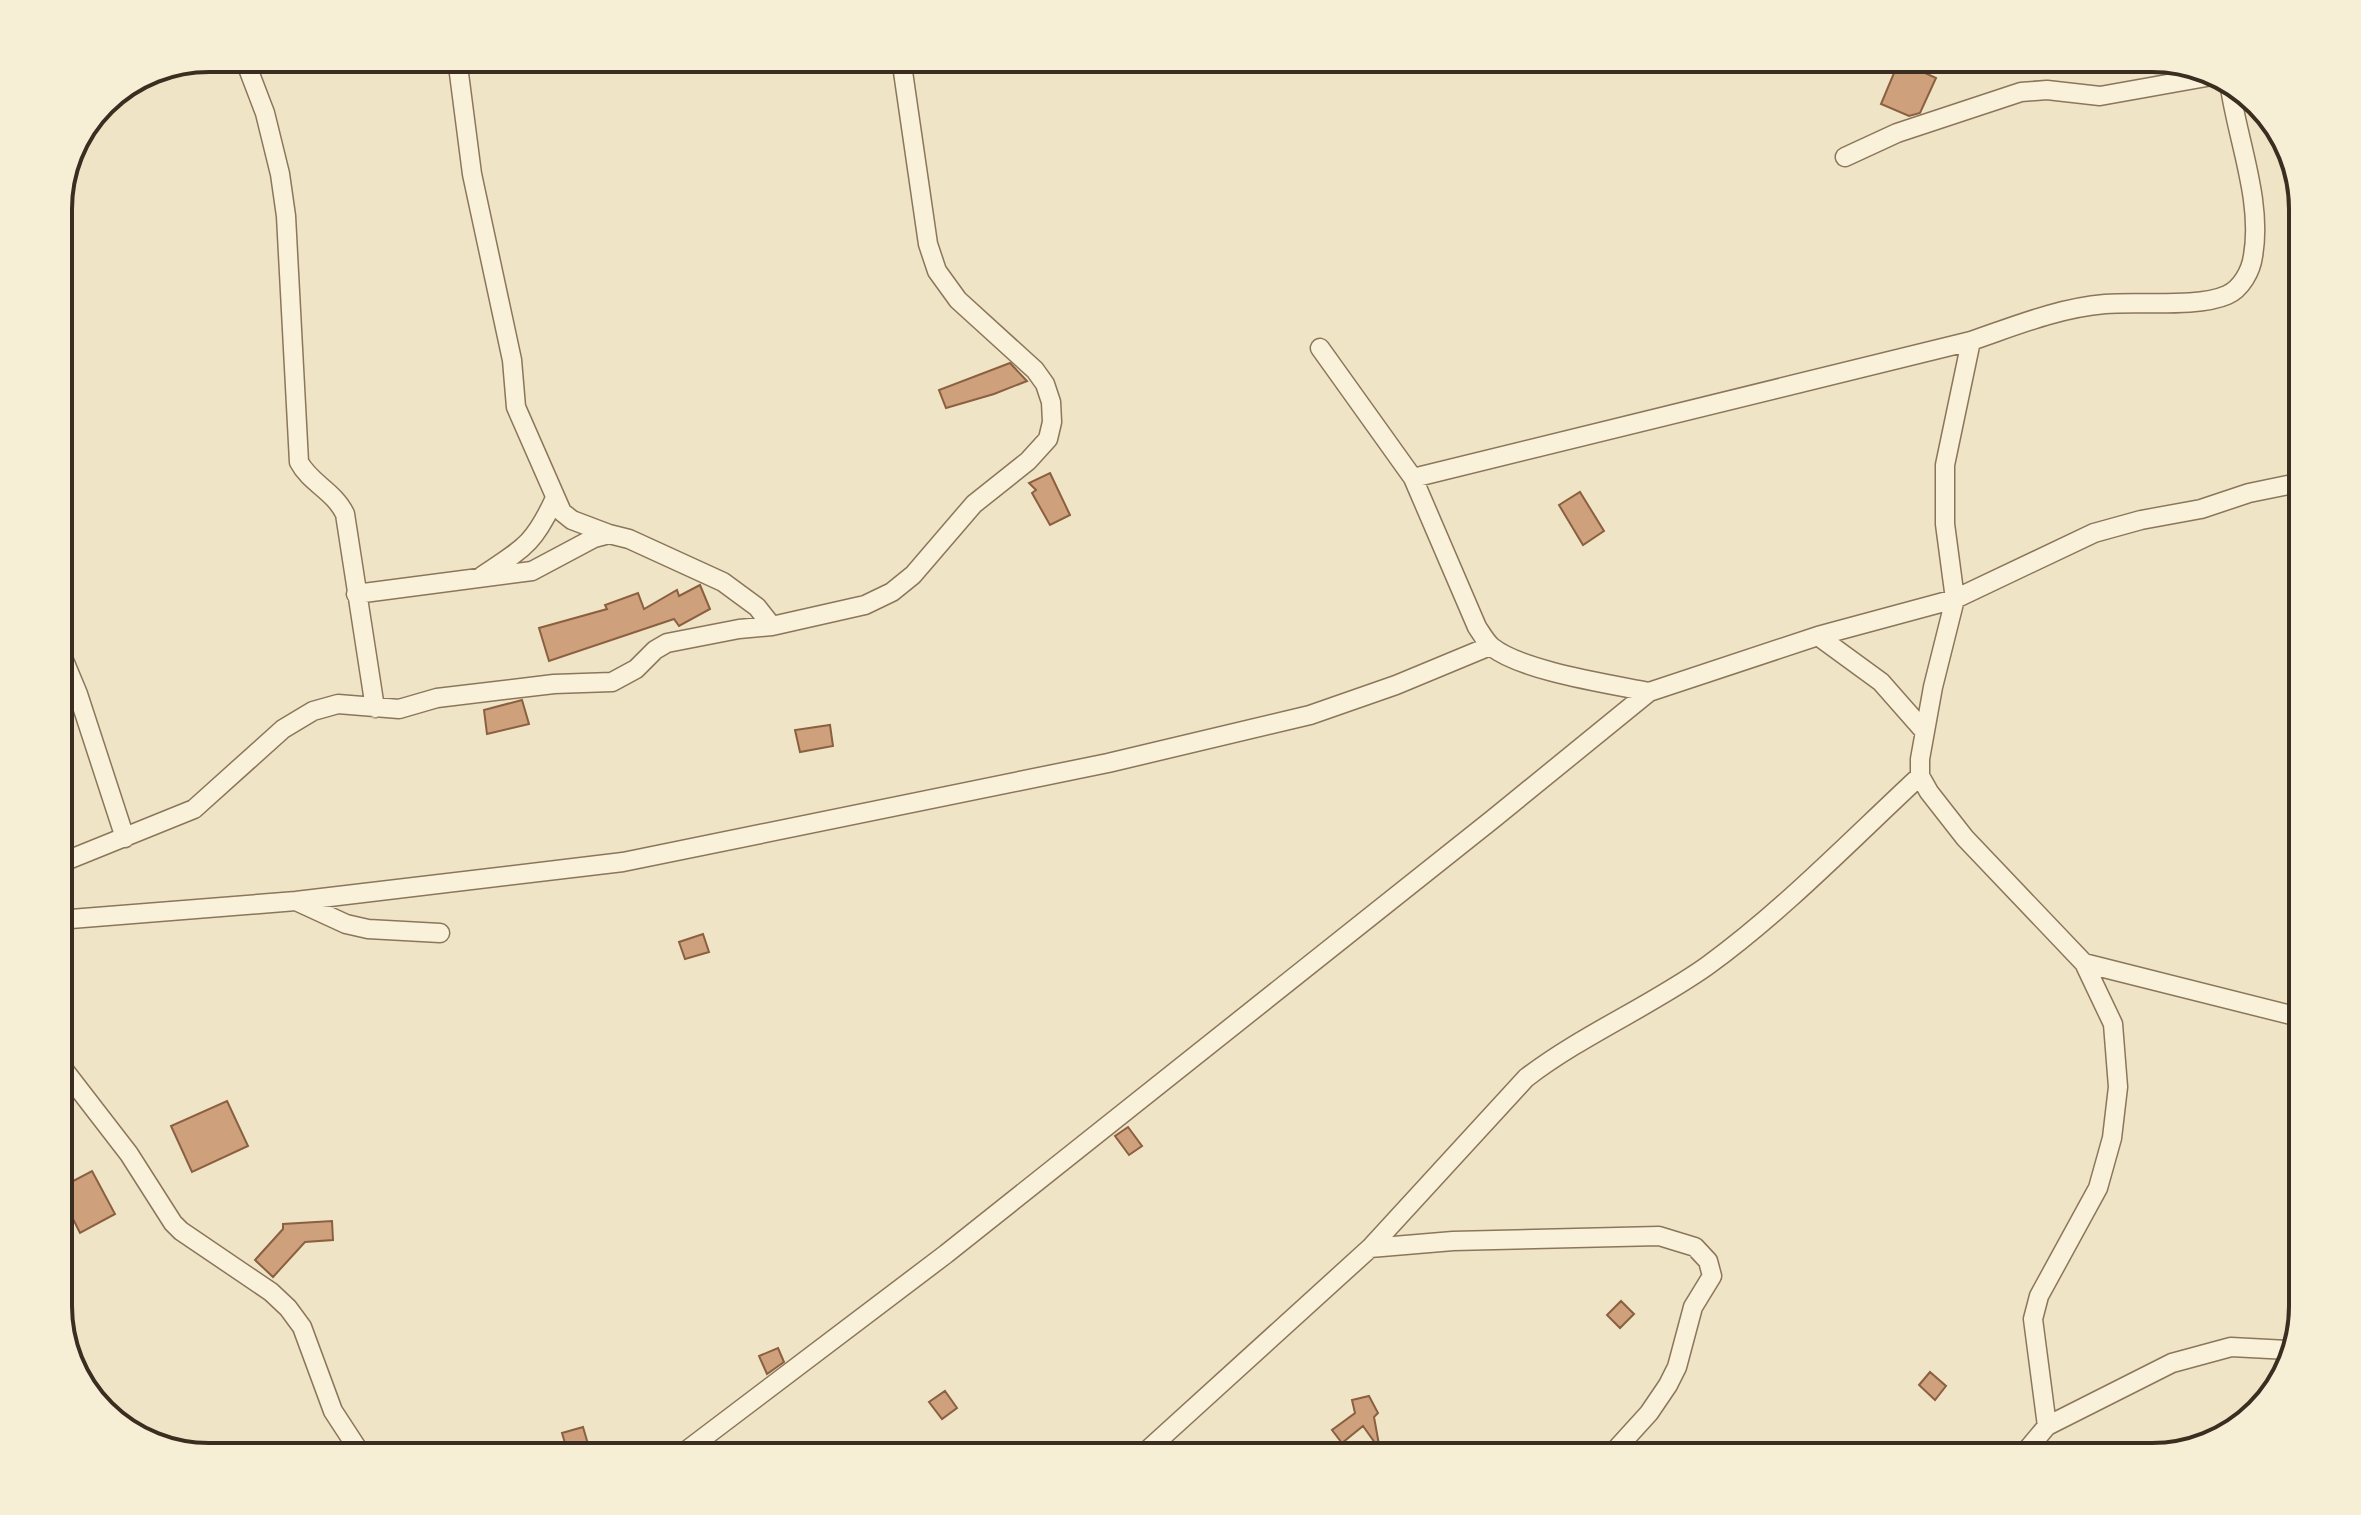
<svg xmlns="http://www.w3.org/2000/svg" width="2361" height="1515" viewBox="0 0 2361 1515" font-family="Literata,serif">
  <style>
    .building { fill: #cea07b; stroke: #8a6040; stroke-width: 2 }
    .lines { fill: none; stroke-linecap: round; stroke-linejoin: round }
    .street-casing { stroke: #8b765b; stroke-width: 21 }
    .street { stroke: #f9f1d9; stroke-width: 18 }
    .rim { fill: none; stroke: #3b2d1f; stroke-width: 4 }
  </style>
  <rect width="100%" height="100%" fill="#efe4c5"/>
  <path class="building" d="M 1899,61 L 1936,78 L 1920,113 L 1909,116 L 1881,104 Z
    M 1010,363 L 1027,381 L 994,394 L 946,408 L 939,390 Z
    M 1050,473 L 1070,515 L 1050,525 L 1032,493 L 1036,490 L 1029,483 Z
    M 1580,492 L 1604,531 L 1583,545 L 1559,505 Z
    M 700,585 L 710,609 L 679,626 L 674,619 L 549,661 L 539,628 L 607,609 L 605,605 L 638,593 L 644,609 L 677,590 L 679,596 Z
    M 522,700 L 529,724 L 487,734 L 484,710 Z
    M 830,725 L 833,746 L 800,752 L 795,730 Z
    M 703,934 L 709,952 L 685,959 L 679,942 Z
    M 227,1101 L 248,1146 L 192,1172 L 171,1126 Z
    M 1128,1127 L 1142,1146 L 1129,1155 L 1115,1136 Z
    M 92,1171 L 115,1214 L 80,1233 L 58,1189 Z
    M 332,1221 L 333,1240 L 305,1242 L 273,1277 L 255,1260 L 283,1229 L 283,1224 Z
    M 1621,1301 L 1634,1314 L 1620,1328 L 1607,1315 Z
    M 778,1348 L 784,1362 L 767,1374 L 759,1356 Z
    M 1930,1372 L 1946,1386 L 1935,1400 L 1919,1385 Z
    M 945,1391 L 957,1408 L 942,1419 L 929,1402 Z
    M 1369,1396 L 1378,1413 L 1374,1417 L 1380,1450 L 1363,1426 L 1342,1443 L 1332,1430 L 1355,1413 L 1352,1400 Z
    M 583,1427 L 588,1444 L 567,1450 L 562,1433 Z"/>
  <g class="lines">
    <g class="street-casing">
      <path id="street" d="M 244,58 L 265,113 L 280,174 L 286,216 L 299,462 C 310,483 334,491 345,514 L 375,708
        M 457,58 L 472,174 L 512,360 L 516,407 L 562,512 L 572,520 L 609,534
        M 1845,157 L 1897,133 L 2021,92 L 2047,90 L 2100,96 L 2212,76
        M 1971,341 L 1945,465 L 1945,524 L 1955,599 L 1933,687 L 1920,759 L 1920,776 L 1929,792 L 1965,838 L 2084,963 L 2113,1024 L 2118,1087 L 2112,1138 L 2098,1188 L 2039,1296 L 2033,1319 L 2047,1426
        M 1320,348 L 1413,478 L 1477,627 C 1481,633 1486,642 1492,647 C 1522,671 1610,684 1649,692
        M 1413,478 L 1971,341 C 2015,326 2058,308 2105,304 C 2138,301 2198,308 2227,295 C 2241,289 2251,271 2253,256 C 2263,200 2236,136 2229,81
        M 482,576 C 524,548 534,544 555,498
        M 356,594 L 532,571 L 594,538 L 609,534 L 629,539 L 723,582 L 757,607 L 772,626
        M 1818,636 L 1881,682 L 1925,732
        M 58,646 L 78,694 L 125,838
        M 58,864 L 194,809 L 283,729 L 313,711 L 338,704 L 399,709 L 437,698 L 554,684 L 612,682 L 636,669 L 655,650 L 667,643 L 739,629 L 772,626 L 865,605 L 892,592 L 913,575 L 974,504 L 1028,461 L 1048,439 L 1052,422 L 1051,402 L 1045,384 L 1035,370 L 958,300 L 937,271 L 928,244 L 901,58
        M 296,901 L 346,924 L 368,929 L 440,933
        M 58,920 L 296,901 L 623,862 L 1108,763 L 1310,715 L 1396,685 L 1490,646
        M 2084,963 L 2303,1018
        M 58,1062 L 129,1154 L 173,1223 L 181,1231 L 271,1292 L 288,1308 L 302,1327 L 333,1411 L 363,1457
        M 1370,1248 L 1453,1241 L 1659,1236 L 1695,1247 L 1708,1261 L 1712,1276 L 1693,1307 L 1677,1367 L 1668,1385 L 1649,1413 L 1609,1457
        M 678,1457 L 946,1254 L 1493,819 L 1649,692 L 1818,636 L 1955,599 L 2094,533 L 2141,520 L 2201,509 L 2249,493 L 2303,482
        M 1140,1457 L 1370,1248 L 1526,1078 C 1582,1035 1649,1007 1707,966 C 1784,910 1851,840 1920,776
        M 2021,1457 L 2047,1426 L 2172,1363 L 2231,1347 L 2290,1350"/>
    </g>
    <use href="#street" class="street"/>
  </g>
  <path d="M0 0H2361V1515H0ZM209 72H2152A137 137 0 0 1 2289 209V1306A137 137 0 0 1 2152 1443H209A137 137 0 0 1 72 1306V209A137 137 0 0 1 209 72Z" fill="#f6eed5" fill-rule="evenodd"/>
  <path class="rim" d="M209 72H2152A137 137 0 0 1 2289 209V1306A137 137 0 0 1 2152 1443H209A137 137 0 0 1 72 1306V209A137 137 0 0 1 209 72Z"/>
</svg>
